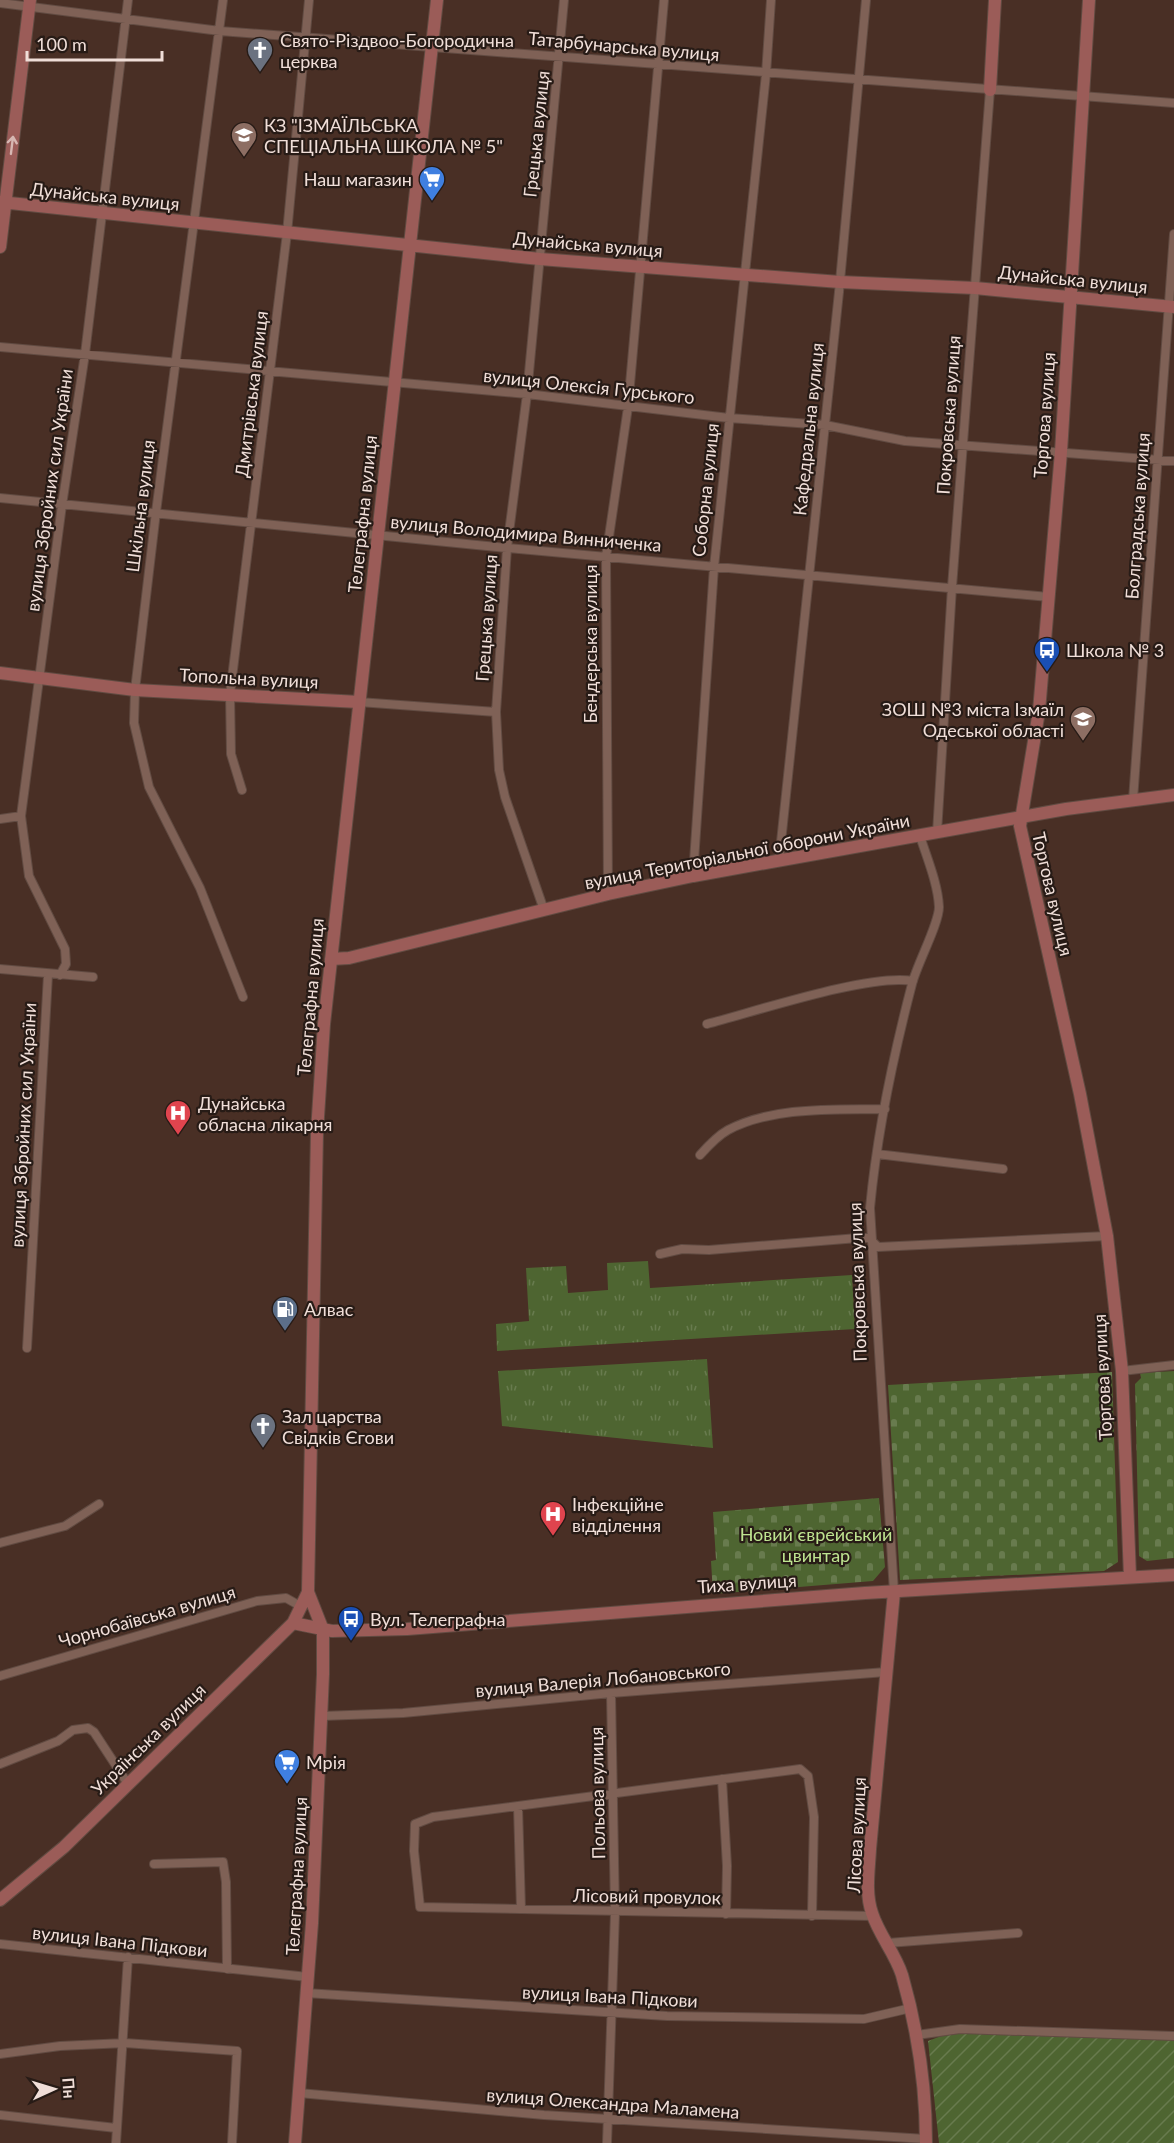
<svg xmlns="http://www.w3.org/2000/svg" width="1174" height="2143" viewBox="0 0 1174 2143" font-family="Lato,sans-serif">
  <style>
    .grass { fill: url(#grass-tufts) }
    .cemetery { fill: url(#cemetery-stones) }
    .garden { fill: url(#garden-furrows) }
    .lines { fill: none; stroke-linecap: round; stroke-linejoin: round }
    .street-casing { stroke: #614b42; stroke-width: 10 }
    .secondary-casing { stroke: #614b42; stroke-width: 14 }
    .street { stroke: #7f6156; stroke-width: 8 }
    .secondary { stroke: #9b5c58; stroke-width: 12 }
    .oneway { stroke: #d6b7b2 }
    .labels { text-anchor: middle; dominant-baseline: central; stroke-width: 4.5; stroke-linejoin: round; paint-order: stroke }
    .poi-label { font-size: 18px; fill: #f0ded8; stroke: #271b16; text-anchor: start }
    .street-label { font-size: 18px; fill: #f0ded8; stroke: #271b16 }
    .park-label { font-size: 18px; fill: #bee490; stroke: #271b16 }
  </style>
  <defs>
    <pattern id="grass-tufts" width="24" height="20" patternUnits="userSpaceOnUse" patternTransform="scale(1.5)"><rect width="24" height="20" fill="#4e6531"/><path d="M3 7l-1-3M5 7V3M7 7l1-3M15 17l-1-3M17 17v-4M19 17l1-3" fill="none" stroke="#687b4e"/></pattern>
    <pattern id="cemetery-stones" width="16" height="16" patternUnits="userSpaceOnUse" patternTransform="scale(1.5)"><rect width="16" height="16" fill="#4e6531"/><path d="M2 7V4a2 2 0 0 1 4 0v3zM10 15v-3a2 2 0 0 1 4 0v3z" fill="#687b4e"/></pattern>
    <pattern id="garden-furrows" width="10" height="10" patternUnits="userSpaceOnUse" patternTransform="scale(1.5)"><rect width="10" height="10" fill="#4e6531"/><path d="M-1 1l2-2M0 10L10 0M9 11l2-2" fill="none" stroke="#687b4e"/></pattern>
  </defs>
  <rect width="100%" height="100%" fill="#492f25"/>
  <path class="grass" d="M 648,1261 L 650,1288 L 852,1275 L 855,1329 L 497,1351 L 496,1324 L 529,1321 L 526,1268 L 566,1266 L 568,1293 L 608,1290 L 607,1263 Z
    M 707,1359 L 713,1448 L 502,1426 L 498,1371 Z"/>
  <path class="cemetery" d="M 1174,1371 L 1174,1558 L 1147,1561 L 1139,1556 L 1135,1384 L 1141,1378 L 1140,1373 Z
    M 1112,1372 L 1118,1562 L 1104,1571 L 900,1580 L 888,1385 Z
    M 879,1498 L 885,1567 L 873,1581 L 713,1594 L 711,1561 L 716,1560 L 713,1512 Z"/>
  <path class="garden" d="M 949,2033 L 1174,2040 L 1174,2143 L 939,2143 L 928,2041 Z"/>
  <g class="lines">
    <g class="street-casing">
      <path id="street" d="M 223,0 L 156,512 L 135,690 L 134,723 L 149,787 L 200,888 L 243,997
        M 0,3 L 220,31 L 1174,103
        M 0,347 L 527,394 L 729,418 L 825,425 L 905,441 L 1174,461
        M 0,498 L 507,548 L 1049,597
        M 359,702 L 496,712
        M 242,790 L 231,754 L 230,694 L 287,233 L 309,0
        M 1133,800 L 1174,234
        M 0,819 L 21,816
        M 937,833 L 952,587 L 990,90
        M 779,861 L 839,292 L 866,0
        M 693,876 L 714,567 L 766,74 L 771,0
        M 608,894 L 606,557 L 628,407 L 664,0
        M 544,910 L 505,797 L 499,770 L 496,712 L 507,548 L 527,394 L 564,0
        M 0,969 L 93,977
        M 60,975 L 66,964 L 65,949 L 29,876 L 21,816 L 62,505 L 85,354 L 128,0
        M 707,1024 C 754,1012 870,973 913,981
        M 877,1154 L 1003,1169
        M 700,1155 C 708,1146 717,1136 728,1130 C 774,1106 835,1110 885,1109
        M 660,1254 L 682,1249 L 709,1250 L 858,1238 L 869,1238 L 878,1247 L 1107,1236
        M 27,1348 L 48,975
        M 1122,1371 L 1174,1365
        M 0,1543 L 65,1526 L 99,1504
        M 894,1592 L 870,1208 C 877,1133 893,1057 912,984 C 917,964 939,924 939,907 C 938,884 927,858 920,836
        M 0,1676 L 257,1601 L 286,1598 L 302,1607
        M 322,1716 L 403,1713 L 611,1693 L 886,1672
        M 0,1764 L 58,1741 L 73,1730 L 88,1728 L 94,1732 L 128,1784
        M 722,1779 L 727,1866 L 726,1914
        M 518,1807 L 521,1909
        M 154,1864 L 223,1862 L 226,1882 L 227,1969
        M 812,1916 L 814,1817 L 808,1776 L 800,1769 L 433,1817 L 415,1824 L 414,1851 L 420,1907 L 873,1916
        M 888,1943 L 1018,1933
        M 0,1944 L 308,1977
        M 306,1993 L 667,2016 L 864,2019 L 911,2008
        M 917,2035 L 960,2029 L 1174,2036
        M 0,2054 L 60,2046 L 125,2043 L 237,2051 L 232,2143
        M 299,2093 L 544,2115 L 926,2139
        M 0,2115 L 116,2128
        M 116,2143 L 128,1957
        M 607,2143 L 615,1913 L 611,1693"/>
    </g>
    <g class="secondary-casing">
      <path id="secondary" d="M 1089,0 L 1061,452 L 1039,711 L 1020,826 L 1080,1094 L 1107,1236 L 1122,1371 L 1130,1577
        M 990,90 L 995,0
        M 0,202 L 540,259 L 840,282 L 975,288 L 1174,307
        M 0,247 L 30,0
        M 0,673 L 135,690 L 359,702
        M 331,959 L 349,958 L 608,894 L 693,876 L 1066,809 L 1174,795
        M 894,1592 L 870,1849 C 869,1870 865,1893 872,1913 C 879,1935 895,1953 902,1975 C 918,2031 926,2085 926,2143
        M 293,1623 L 332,1631 L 407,1629 L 865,1593 L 1174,1575
        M 0,1900 L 64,1847 L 293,1623 L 308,1592
        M 295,2143 L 312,1923 L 323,1674 L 323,1630 L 308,1592 L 317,1132 L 324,1024 L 437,0"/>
    </g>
    <use href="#street" class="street"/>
    <use href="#secondary" class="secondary"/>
  </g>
  <defs><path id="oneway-shaft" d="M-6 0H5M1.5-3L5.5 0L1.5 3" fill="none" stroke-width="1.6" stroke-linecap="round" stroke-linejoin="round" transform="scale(1.5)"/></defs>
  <use class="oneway" href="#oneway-shaft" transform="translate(12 145) rotate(-83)"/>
  <defs>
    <g id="church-pin" transform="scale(1.35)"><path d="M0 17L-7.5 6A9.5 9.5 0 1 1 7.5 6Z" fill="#6b7280" stroke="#271b16"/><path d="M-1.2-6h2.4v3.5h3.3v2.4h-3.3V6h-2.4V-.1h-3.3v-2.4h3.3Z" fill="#fff"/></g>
    <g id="school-pin" transform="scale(1.35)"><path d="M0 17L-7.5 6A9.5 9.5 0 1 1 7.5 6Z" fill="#8d6e63" stroke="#271b16"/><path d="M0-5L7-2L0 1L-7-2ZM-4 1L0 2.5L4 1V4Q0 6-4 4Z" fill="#fff"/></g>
    <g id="supermarket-pin" transform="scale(1.35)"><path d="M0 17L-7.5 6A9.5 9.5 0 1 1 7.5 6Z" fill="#3f7fe0" stroke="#271b16"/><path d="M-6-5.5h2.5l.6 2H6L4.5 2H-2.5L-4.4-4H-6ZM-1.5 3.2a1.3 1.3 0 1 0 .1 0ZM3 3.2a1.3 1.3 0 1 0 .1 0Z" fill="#fff"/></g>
    <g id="bus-pin" transform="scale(1.35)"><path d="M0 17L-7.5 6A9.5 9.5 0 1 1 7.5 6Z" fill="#1a4fb4" stroke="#271b16"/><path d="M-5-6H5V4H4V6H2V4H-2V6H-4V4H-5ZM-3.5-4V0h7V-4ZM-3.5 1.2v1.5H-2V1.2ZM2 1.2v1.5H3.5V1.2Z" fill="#fff"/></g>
    <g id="hospital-pin" transform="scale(1.35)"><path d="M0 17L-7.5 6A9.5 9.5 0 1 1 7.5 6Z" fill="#e0444e" stroke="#271b16"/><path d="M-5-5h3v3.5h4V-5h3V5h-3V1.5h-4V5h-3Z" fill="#fff"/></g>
    <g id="fuel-pin" transform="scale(1.35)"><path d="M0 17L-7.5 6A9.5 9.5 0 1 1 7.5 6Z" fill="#5c6f8a" stroke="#271b16"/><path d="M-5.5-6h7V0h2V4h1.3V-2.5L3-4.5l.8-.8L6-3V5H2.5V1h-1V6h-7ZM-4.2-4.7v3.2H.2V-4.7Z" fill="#fff"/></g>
  </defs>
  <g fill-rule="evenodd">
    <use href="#church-pin" x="260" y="50"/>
    <use href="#school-pin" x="244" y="135"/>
    <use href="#supermarket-pin" x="432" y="179"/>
    <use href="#bus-pin" x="1047" y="650"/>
    <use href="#school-pin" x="1083" y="719"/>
    <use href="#hospital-pin" x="178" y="1113"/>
    <use href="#fuel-pin" x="285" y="1309"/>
    <use href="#church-pin" x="263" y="1426"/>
    <use href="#hospital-pin" x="553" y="1514"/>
    <use href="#bus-pin" x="351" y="1619"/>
    <use href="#supermarket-pin" x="287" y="1762"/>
  </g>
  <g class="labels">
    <g class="poi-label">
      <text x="280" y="40">Свято-Різдвоо-Богородична<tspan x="280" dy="21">церква</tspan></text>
      <text x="264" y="125">КЗ "ІЗМАЇЛЬСЬКА<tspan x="264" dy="21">СПЕЦІАЛЬНА ШКОЛА № 5"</tspan></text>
      <text x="412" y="179" text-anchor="end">Наш магазин</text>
      <text x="1066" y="650">Школа № 3</text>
      <text x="1064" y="709" text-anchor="end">ЗОШ №3 міста Ізмаїл<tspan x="1064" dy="21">Одеської області</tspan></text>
      <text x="198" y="1103">Дунайська<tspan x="198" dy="21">обласна лікарня</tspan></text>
      <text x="304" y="1309">Алвас</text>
      <text x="282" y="1416">Зал царства<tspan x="282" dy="21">Свідків Єгови</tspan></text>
      <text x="572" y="1504">Інфекційне<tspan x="572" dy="21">відділення</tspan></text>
      <text x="370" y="1619">Вул. Телеграфна</text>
      <text x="306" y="1762">Мрія</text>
    </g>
    <g class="street-label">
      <text transform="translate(624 46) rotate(5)">Татарбунарська вулиця</text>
      <text transform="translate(536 134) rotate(-84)">Грецька вулиця</text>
      <text transform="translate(105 196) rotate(6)">Дунайська вулиця</text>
      <text transform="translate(588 244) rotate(5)">Дунайська вулиця</text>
      <text transform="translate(1073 279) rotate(6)">Дунайська вулиця</text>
      <text transform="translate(589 386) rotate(6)">вулиця Олексія Гурського</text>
      <text transform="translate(251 394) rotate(-83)">Дмитрівська вулиця</text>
      <text transform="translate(948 415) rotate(-86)">Покровська вулиця</text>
      <text transform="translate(1044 415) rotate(-86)">Торгова вулиця</text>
      <text transform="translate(808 429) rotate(-84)">Кафедральна вулиця</text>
      <text transform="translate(49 490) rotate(-82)">вулиця Збройних сил України</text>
      <text transform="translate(705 490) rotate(-84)">Соборна вулиця</text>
      <text transform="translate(140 506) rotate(-83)">Шкільна вулиця</text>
      <text transform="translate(362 514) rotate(-84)">Телеграфна вулиця</text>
      <text transform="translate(1137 516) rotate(-86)">Болградська вулиця</text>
      <text transform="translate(526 533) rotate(5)">вулиця Володимира Винниченка</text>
      <text transform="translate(486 618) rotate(-86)">Грецька вулиця</text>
      <text transform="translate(590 644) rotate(-90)">Бендерська вулиця</text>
      <text transform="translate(249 678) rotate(3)">Топольна вулиця</text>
      <text transform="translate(747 851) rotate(-11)">вулиця Територіальної оборони України</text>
      <text transform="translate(1053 894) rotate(77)">Торгова вулиця</text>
      <text transform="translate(310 997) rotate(-85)">Телеграфна вулиця</text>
      <text transform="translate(23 1125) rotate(-87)">вулиця Збройних сил України</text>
      <text transform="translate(857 1282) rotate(-92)">Покровська вулиця</text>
      <text transform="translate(1102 1377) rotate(-93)">Торгова вулиця</text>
      <text transform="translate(747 1583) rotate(-4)">Тиха вулиця</text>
      <text transform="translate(147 1616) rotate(-16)">Чорнобаївська вулиця</text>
      <text transform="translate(603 1679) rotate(-5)">вулиця Валерія Лобановського</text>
      <text transform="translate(148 1739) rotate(-44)">Українська вулиця</text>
      <text transform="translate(597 1793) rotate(-91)">Польова вулиця</text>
      <text transform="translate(856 1835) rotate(-87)">Лісова вулиця</text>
      <text transform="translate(296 1876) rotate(-87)">Телеграфна вулиця</text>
      <text transform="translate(647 1896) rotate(1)">Лісовий провулок</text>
      <text transform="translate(120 1941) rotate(6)">вулиця Івана Підкови</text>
      <text transform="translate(610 1996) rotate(3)">вулиця Івана Підкови</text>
      <text transform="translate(613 2103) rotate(4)">вулиця Олександра Маламена</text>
    </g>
    <g class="park-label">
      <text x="816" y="1534">Новий єврейський<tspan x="816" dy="21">цвинтар</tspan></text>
    </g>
  </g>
  <g transform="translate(54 2089) rotate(86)" stroke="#271b16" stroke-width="4.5" paint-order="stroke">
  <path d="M0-4.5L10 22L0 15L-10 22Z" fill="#f0ded8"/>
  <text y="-9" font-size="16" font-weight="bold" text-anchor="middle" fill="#f0ded8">Пн</text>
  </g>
  <path d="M27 51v9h135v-9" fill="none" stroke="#f0ded8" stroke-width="3"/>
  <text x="36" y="51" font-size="18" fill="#f0ded8" stroke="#271b16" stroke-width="4.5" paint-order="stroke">100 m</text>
</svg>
